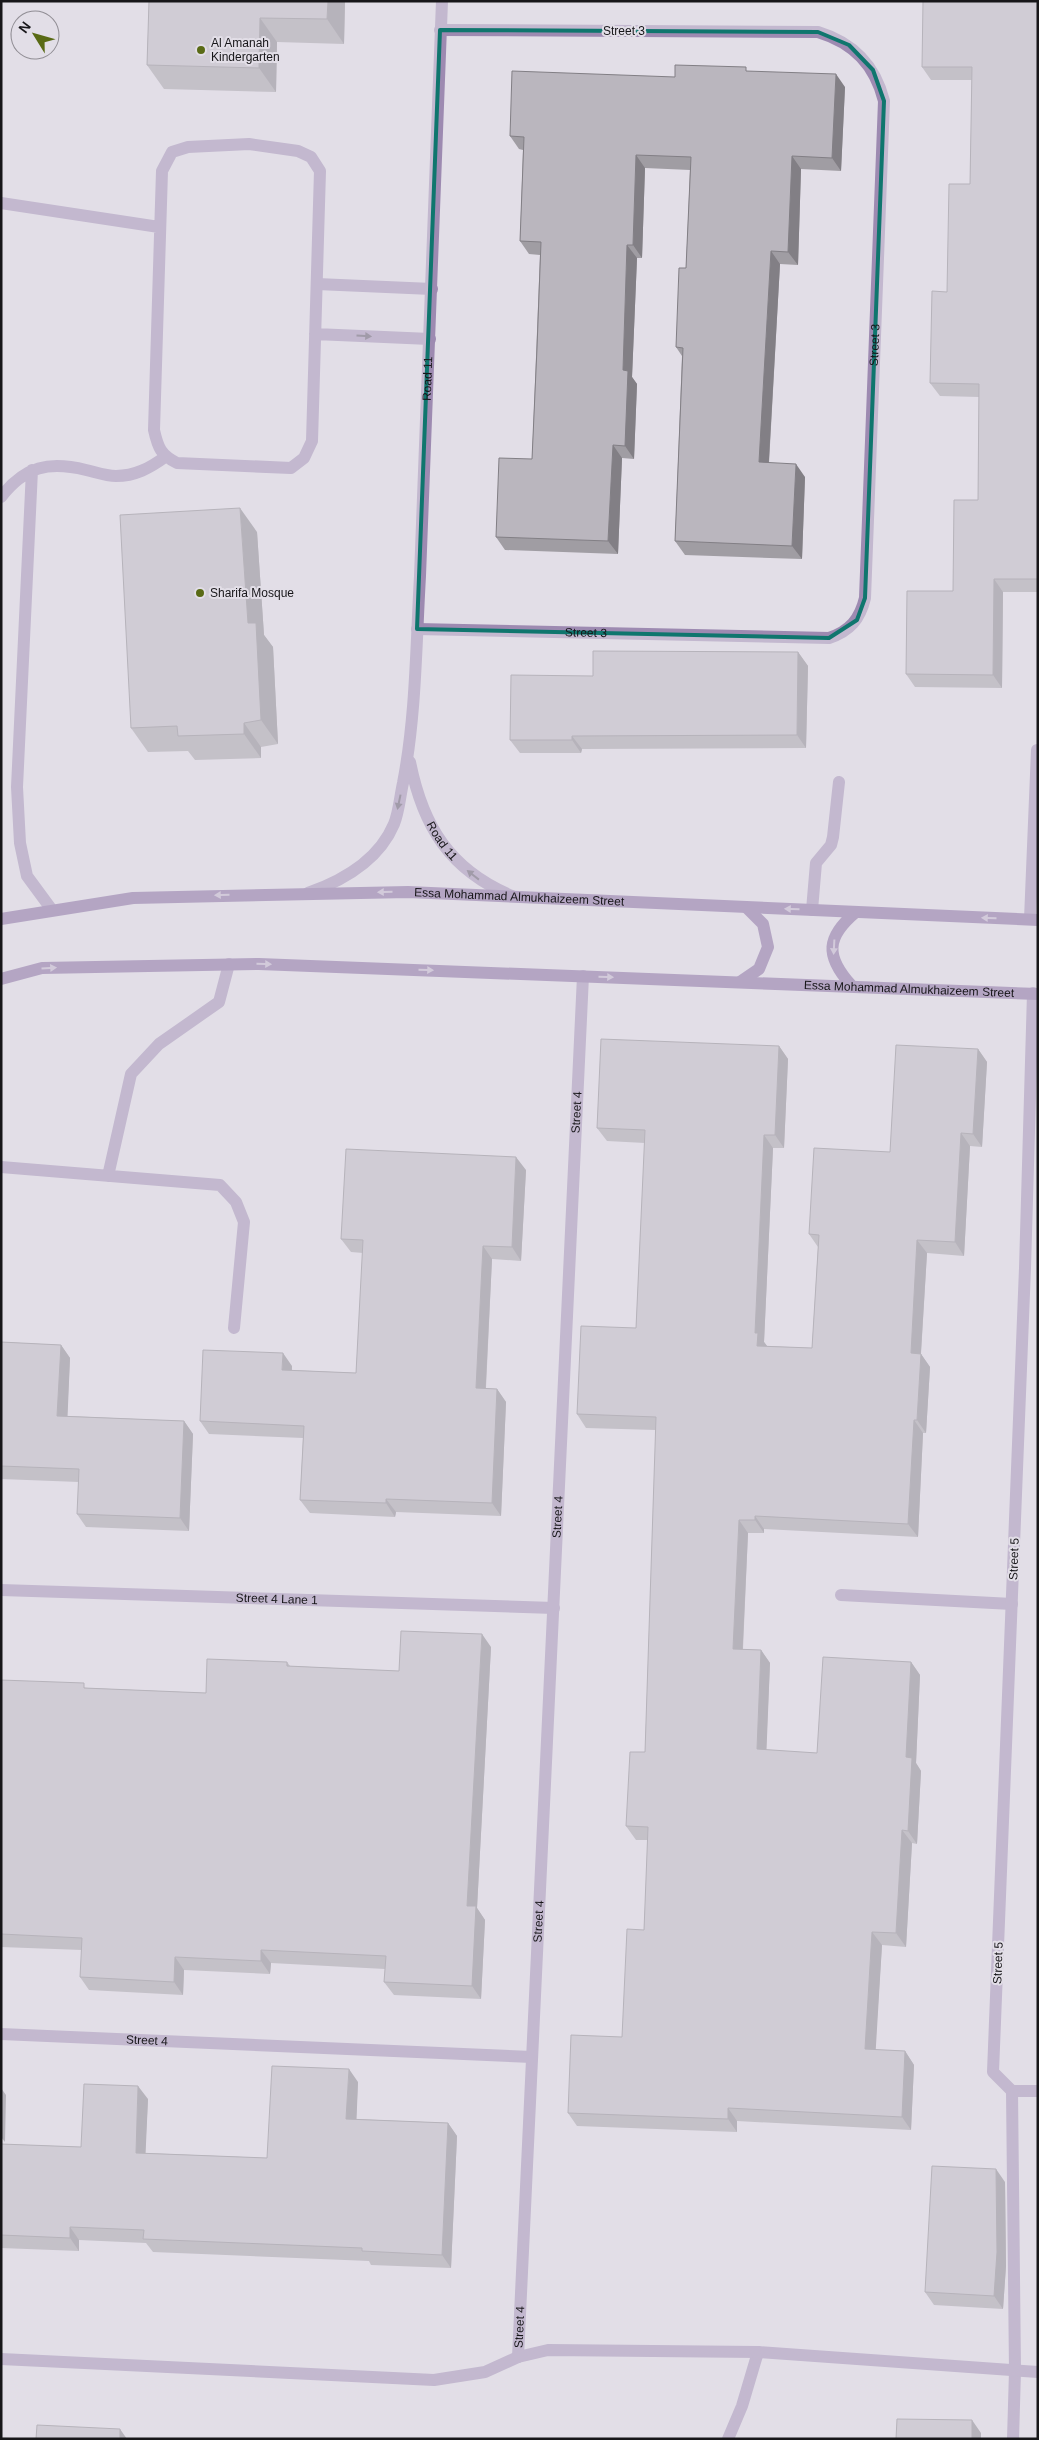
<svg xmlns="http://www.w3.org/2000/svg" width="1039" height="2440" viewBox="0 0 1039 2440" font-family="Arial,sans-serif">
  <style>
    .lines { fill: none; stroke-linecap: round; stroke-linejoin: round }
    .lane { stroke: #9d8ab1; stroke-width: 12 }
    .street { stroke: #9d8ab1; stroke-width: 12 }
    .secondary { stroke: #7d6098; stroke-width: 12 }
    .wall { fill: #a09da3 }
    .shaded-wall { fill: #827f85 }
    .building { fill: #bab6be; stroke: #827f85 }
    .oneway { fill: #534a5d }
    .oneway2 { fill: #bfb2cb }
    .marked { fill: none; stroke: #0f766e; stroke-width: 4; stroke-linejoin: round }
    .poi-dot { fill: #596a15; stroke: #e2dee7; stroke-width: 2 }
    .labels { text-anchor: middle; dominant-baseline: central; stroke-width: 4; stroke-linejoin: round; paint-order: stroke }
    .street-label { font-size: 12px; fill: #171619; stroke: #e2dee7 }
    .poi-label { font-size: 12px; fill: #171619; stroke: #e2dee7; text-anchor: start }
  </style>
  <rect width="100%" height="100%" fill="#e2dee7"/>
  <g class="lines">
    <path class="lane" d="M 249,144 L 298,151 L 311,157 L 320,171 L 312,441 L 304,458 L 291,468 L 177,463 C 161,455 158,448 154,430 L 162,171 L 172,152 L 188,147 Z
      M 1,203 L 159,227
      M 317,284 L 432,289
      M 315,334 L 430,339
      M 32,470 L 17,787 L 20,843 L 27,876 L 52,910
      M 1,497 C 25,466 49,461 86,470 C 95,472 106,476 116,476 C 135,476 150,468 165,457
      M 812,910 L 816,863 L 831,845 L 833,837 L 839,782
      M 1030,919 L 1037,750
      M 1,1167 L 220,1185 L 236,1202 L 244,1222 L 234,1328
      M 108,1176 L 131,1074 L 159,1044 L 219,1002 L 229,964
      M 841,1595 L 1012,1604
      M 728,2439 L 742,2406 L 758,2352"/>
    <g class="street">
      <path id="s1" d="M 417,629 L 829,638 C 850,631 860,619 865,598 L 884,101 C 875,65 854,43 818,32 L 440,30"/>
      <path id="s2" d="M 410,762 C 423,827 450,870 512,896"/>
      <path id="s3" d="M 308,893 C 342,881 379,860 394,824 C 399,812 400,796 403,783 C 416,716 416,645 420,576 C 428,385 433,193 442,1"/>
      <path d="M 1033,993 L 1025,1268 L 993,2072 L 1012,2091 L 1038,2091"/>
      <path id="s4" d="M 1,1590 L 554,1608"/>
      <path id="s5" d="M 1,2034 L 532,2057"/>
      <path d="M 1012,2091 L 1015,2371 L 1013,2439"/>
      <path id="s6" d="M 518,2357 L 583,976"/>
      <path d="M 1,2359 L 434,2380 L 485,2372 L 518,2357 L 548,2350 L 758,2352 L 1038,2372"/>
    </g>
    <g class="secondary">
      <path id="s7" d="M 1,919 L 133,898 L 408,892 L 1038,920"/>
      <path id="s8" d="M 1,979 L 42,968 L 259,964 L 1038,994"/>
      <path d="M 740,982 L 759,969 L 768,947 L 763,924 L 747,908"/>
      <path d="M 851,985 C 825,956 826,937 856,912"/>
    </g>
  </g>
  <path class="wall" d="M 128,1 L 345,1 L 344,44 L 277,42 L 276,92 L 164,89 L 147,65 L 149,2 Z
    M 1038,1 L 1038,592 L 1003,592 L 1002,688 L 915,687 L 906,674 L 953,591 L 978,500 L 979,397 L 940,396 L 930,383 L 947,292 L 970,184 L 972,80 L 931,80 L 922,67 Z
    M 749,71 L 845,87 L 841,171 L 801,169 L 798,265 L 780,264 L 769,463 L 805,477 L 802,559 L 685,555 L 675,541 L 682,356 L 676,347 L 686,268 L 690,170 L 645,168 L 642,258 L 637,258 L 632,377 L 637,384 L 634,459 L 622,458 L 618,554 L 505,550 L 496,537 L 532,459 L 540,255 L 529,254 L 520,241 L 523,150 L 519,149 L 510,136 L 675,77 Z
    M 257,532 L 264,635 L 273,647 L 278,744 L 261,747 L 261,758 L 195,760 L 188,751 L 148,752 L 131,728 Z
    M 798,652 L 808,666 L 806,748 L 582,749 L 581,753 L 520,753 L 510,740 L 593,676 Z
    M 779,1046 L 788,1059 L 784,1148 L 773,1148 L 764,1342 L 767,1346 L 812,1348 L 818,1247 L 809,1234 L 890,1152 L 978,1049 L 987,1062 L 982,1147 L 970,1146 L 964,1256 L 927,1253 L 921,1354 L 930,1367 L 926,1433 L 923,1433 L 918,1537 L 764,1529 L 764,1533 L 748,1533 L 743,1649 L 761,1650 L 770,1663 L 766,1750 L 817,1753 L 911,1662 L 920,1675 L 916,1763 L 921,1771 L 917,1844 L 912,1843 L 906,1947 L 882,1945 L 875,2050 L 905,2051 L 914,2065 L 911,2130 L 737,2121 L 737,2132 L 577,2126 L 568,2113 L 622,2037 L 644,1930 L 648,1840 L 636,1840 L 626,1826 L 645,1752 L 656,1430 L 586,1428 L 577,1414 L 636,1328 L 645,1143 L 607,1141 L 597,1128 Z
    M 526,1170 L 521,1261 L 492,1259 L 486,1388 L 497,1389 L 506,1402 L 501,1516 L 396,1512 L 395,1517 L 310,1513 L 300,1500 L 303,1438 L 209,1434 L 200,1421 L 292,1366 L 292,1370 L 356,1373 L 363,1253 L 351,1252 L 341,1239 Z
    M 1,1342 L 61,1345 L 70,1358 L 67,1416 L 184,1421 L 193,1434 L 189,1531 L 86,1527 L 77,1514 L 79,1482 L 1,1479 Z
    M 491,1647 L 477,1908 L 485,1920 L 481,1999 L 394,1995 L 384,1982 L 385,1969 L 271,1963 L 270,1974 L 184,1970 L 183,1995 L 89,1990 L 80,1977 L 82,1950 L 1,1947 L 1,1680 L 88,1688 L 206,1693 L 287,1662 L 290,1666 L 399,1671 Z
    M 358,2082 L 356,2119 L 448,2123 L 457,2136 L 451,2268 L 371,2265 L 369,2261 L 153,2252 L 146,2243 L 79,2240 L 79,2251 L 1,2248 L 1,2144 L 81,2147 L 148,2099 L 145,2153 L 267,2158 Z
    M 1005,2182 L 1006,2266 L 1003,2309 L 934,2305 L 925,2292 Z"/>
  <path class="shaded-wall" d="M 328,1 L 345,1 L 344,44 L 327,19 Z
    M 260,18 L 277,42 L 276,92 L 259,68 Z
    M 836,74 L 845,87 L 841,171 L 832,158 Z
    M 636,155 L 645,168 L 642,258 L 633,245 Z
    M 792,156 L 801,169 L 798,265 L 788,252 Z
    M 627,245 L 637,258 L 632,377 L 637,384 L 634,459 L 625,446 L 623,370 Z
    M 771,251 L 780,264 L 768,476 L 759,462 Z
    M 613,445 L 622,458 L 618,554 L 608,541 Z
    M 796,464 L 805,477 L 802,559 L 792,546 Z
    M 240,508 L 257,532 L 264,635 L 273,647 L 278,744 L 261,720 L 248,623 Z
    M 994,579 L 1003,592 L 1002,688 L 993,675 Z
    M 798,652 L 808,666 L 806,748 L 797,735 Z
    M 244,723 L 261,747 L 261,758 L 244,734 Z
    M 572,736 L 582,749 L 581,753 L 572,740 Z
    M 779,1046 L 788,1059 L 784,1148 L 775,1135 Z
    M 978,1049 L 987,1062 L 982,1147 L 973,1134 Z
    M 961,1133 L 970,1146 L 964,1256 L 955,1242 Z
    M 764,1135 L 773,1148 L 764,1342 L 767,1346 L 757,1346 L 755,1333 Z
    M 516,1157 L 526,1170 L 521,1261 L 512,1247 Z
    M 917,1240 L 927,1253 L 920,1367 L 911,1353 Z
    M 483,1246 L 492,1259 L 485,1401 L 476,1388 Z
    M 61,1345 L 70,1358 L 67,1429 L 57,1416 Z
    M 283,1353 L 292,1366 L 291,1383 L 282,1370 Z
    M 921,1354 L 930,1367 L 926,1433 L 917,1420 Z
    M 497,1389 L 506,1402 L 501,1516 L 492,1503 Z
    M 914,1420 L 923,1433 L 918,1537 L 908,1524 Z
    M 184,1421 L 193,1434 L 189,1531 L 180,1518 Z
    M 386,1499 L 396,1512 L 395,1517 L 386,1503 Z
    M 755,1516 L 764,1529 L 764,1533 L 755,1520 Z
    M 739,1520 L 748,1533 L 742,1662 L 733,1649 Z
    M 482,1634 L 491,1647 L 477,1908 L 485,1920 L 481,1999 L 472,1986 L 467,1906 Z
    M 761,1650 L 770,1663 L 766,1762 L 757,1749 Z
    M 911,1662 L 920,1675 L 916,1763 L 921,1771 L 917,1844 L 908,1831 L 906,1757 Z
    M 902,1830 L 912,1843 L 906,1947 L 896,1933 Z
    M 872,1932 L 882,1945 L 875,2062 L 865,2049 Z
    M 261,1950 L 271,1963 L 270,1974 L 261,1961 Z
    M 175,1957 L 184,1970 L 183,1995 L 174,1982 Z
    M 905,2051 L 914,2065 L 911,2130 L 902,2117 Z
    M 349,2069 L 358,2082 L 356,2132 L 346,2119 Z
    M 138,2086 L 148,2099 L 145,2166 L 136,2153 Z
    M 1,2088 L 6,2095 L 5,2142 L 1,2137 Z
    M 728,2108 L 737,2121 L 737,2132 L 728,2119 Z
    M 448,2123 L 457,2136 L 451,2268 L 442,2255 Z
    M 996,2169 L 1005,2182 L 1006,2266 L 1003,2309 L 994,2296 Z
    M 70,2227 L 79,2240 L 79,2251 L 70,2238 Z
    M 972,2420 L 981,2433 L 981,2439 L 972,2439 Z
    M 120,2429 L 127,2439 L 120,2439 Z"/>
  <path class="building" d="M 149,1 L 328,1 L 327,19 L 260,18 L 259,68 L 147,65 Z
    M 923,1 L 1038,1 L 1038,579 L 994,579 L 993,675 L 906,674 L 907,591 L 953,591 L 954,500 L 978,500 L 979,384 L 930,383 L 932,291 L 947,292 L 949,184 L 970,184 L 972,67 L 922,67 Z
    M 675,65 L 746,67 L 746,71 L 836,74 L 832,158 L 792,156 L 788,252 L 771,251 L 759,462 L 796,464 L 792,546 L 675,541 L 683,348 L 676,347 L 679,268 L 686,268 L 691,157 L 636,155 L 633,245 L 627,245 L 623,370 L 628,371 L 625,446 L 613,445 L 608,541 L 496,537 L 499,458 L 532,459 L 537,348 L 541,242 L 520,241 L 524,137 L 510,136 L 512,71 L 675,77 Z
    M 240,508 L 248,623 L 256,623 L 261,720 L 244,723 L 244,734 L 178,736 L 177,726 L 131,728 L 120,515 Z
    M 593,651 L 798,652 L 797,735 L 572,736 L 572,740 L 510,740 L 511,675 L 593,676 Z
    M 601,1039 L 779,1046 L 775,1135 L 764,1135 L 755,1333 L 758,1333 L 757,1346 L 812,1348 L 819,1235 L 809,1234 L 814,1148 L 890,1152 L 896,1045 L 978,1049 L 973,1134 L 961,1133 L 955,1242 L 917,1240 L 911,1353 L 921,1354 L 917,1420 L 914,1420 L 908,1524 L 755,1516 L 755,1520 L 739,1520 L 733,1649 L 761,1650 L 757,1749 L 817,1753 L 823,1657 L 911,1662 L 906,1757 L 912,1758 L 908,1831 L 902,1830 L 896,1933 L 872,1932 L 865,2049 L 905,2051 L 902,2117 L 728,2108 L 728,2119 L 568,2113 L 571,2035 L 622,2037 L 627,1929 L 644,1930 L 648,1827 L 626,1826 L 630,1752 L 645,1752 L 656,1417 L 577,1414 L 581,1326 L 636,1328 L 645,1130 L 597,1128 Z
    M 346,1149 L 516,1157 L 512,1247 L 483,1246 L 476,1388 L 497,1389 L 492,1503 L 386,1499 L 386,1503 L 300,1500 L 304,1426 L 200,1421 L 203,1350 L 283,1353 L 282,1370 L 356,1373 L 363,1240 L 341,1239 Z
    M 1,1342 L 61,1345 L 57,1416 L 184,1421 L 180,1518 L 77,1514 L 79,1469 L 1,1466 Z
    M 401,1631 L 482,1634 L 467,1906 L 476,1906 L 472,1986 L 384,1982 L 386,1956 L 261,1950 L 261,1961 L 175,1957 L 174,1982 L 80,1977 L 82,1938 L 1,1934 L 1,1680 L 84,1683 L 84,1688 L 206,1693 L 207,1659 L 287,1662 L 287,1666 L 399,1671 Z
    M 272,2066 L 349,2069 L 346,2119 L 448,2123 L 442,2255 L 362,2251 L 362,2248 L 143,2239 L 144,2230 L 70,2227 L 70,2238 L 1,2235 L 1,2144 L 81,2147 L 84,2084 L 138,2086 L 136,2153 L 267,2158 Z
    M 932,2166 L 996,2169 L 997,2252 L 994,2296 L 925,2292 Z
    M 897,2419 L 972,2420 L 972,2439 L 896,2439 Z
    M 37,2425 L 120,2429 L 120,2439 L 36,2439 Z
    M 1,2438 L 22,2439 L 1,2439 Z"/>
  <defs><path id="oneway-solid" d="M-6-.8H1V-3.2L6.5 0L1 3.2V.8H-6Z" transform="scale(1.25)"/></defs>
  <g class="oneway">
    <use href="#oneway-solid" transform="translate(364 336) rotate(3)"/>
    <use href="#oneway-solid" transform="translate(399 802) rotate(102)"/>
    <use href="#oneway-solid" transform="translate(473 875) rotate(-142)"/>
  </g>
  <g class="oneway2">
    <use href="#oneway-solid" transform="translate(385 892) rotate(179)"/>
    <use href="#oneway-solid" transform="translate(222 895) rotate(178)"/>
    <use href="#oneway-solid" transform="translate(792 909) rotate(-178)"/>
    <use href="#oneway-solid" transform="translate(989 918) rotate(-178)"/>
    <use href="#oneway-solid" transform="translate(834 947) rotate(93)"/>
    <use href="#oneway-solid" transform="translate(264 964) rotate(1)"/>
    <use href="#oneway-solid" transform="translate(49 968) rotate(-4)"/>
    <use href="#oneway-solid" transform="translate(426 970) rotate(2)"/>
    <use href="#oneway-solid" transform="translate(606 977) rotate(2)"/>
  </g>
  <path d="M0 0H1039V2440H0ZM 440,30 L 818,32 L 849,45 L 873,70 L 884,101 L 865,598 L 857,620 L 829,638 L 417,629 Z" fill="#e2dee7" fill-opacity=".55" fill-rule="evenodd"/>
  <path class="marked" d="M 440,30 L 818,32 L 849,45 L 873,70 L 884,101 L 865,598 L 857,620 L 829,638 L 417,629 Z"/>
  <g class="poi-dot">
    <circle cx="201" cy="50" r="5"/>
    <circle cx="200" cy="593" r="5"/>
  </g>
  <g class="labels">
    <g class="street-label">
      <text x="624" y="31">Street 3</text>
      <text stroke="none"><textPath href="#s1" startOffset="722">Street 3</textPath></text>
      <text stroke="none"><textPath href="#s3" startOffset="561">Road 11</textPath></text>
      <text stroke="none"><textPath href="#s1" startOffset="169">Street 3</textPath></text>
      <text stroke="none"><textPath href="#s2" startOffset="86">Road 11</textPath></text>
      <text stroke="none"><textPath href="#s7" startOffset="520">Essa Mohammad Almukhaizeem Street</textPath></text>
      <text stroke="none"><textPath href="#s8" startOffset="910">Essa Mohammad Almukhaizeem Street</textPath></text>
      <text stroke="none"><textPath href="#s6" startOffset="1246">Street 4</textPath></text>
      <text stroke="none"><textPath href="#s6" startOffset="841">Street 4</textPath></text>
      <text transform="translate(1014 1559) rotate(-88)">Street 5</text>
      <text stroke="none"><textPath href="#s4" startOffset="276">Street 4 Lane 1</textPath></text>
      <text stroke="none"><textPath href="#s6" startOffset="436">Street 4</textPath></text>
      <text transform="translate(998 1963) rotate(-88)">Street 5</text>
      <text stroke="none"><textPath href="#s5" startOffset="146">Street 4</textPath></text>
      <text stroke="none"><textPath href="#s6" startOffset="30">Street 4</textPath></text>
    </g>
    <g class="poi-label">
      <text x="211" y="43">Al Amanah<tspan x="211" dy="14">Kindergarten</tspan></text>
      <text x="210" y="593">Sharifa Mosque</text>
    </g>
  </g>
  <rect width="1039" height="2440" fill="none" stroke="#171619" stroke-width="5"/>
  <g transform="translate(35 35) rotate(307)"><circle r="24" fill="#e2dee7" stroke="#918e95"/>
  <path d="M0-4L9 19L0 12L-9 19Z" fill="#596a15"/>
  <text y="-8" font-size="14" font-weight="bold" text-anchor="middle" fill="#171619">N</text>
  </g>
</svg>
